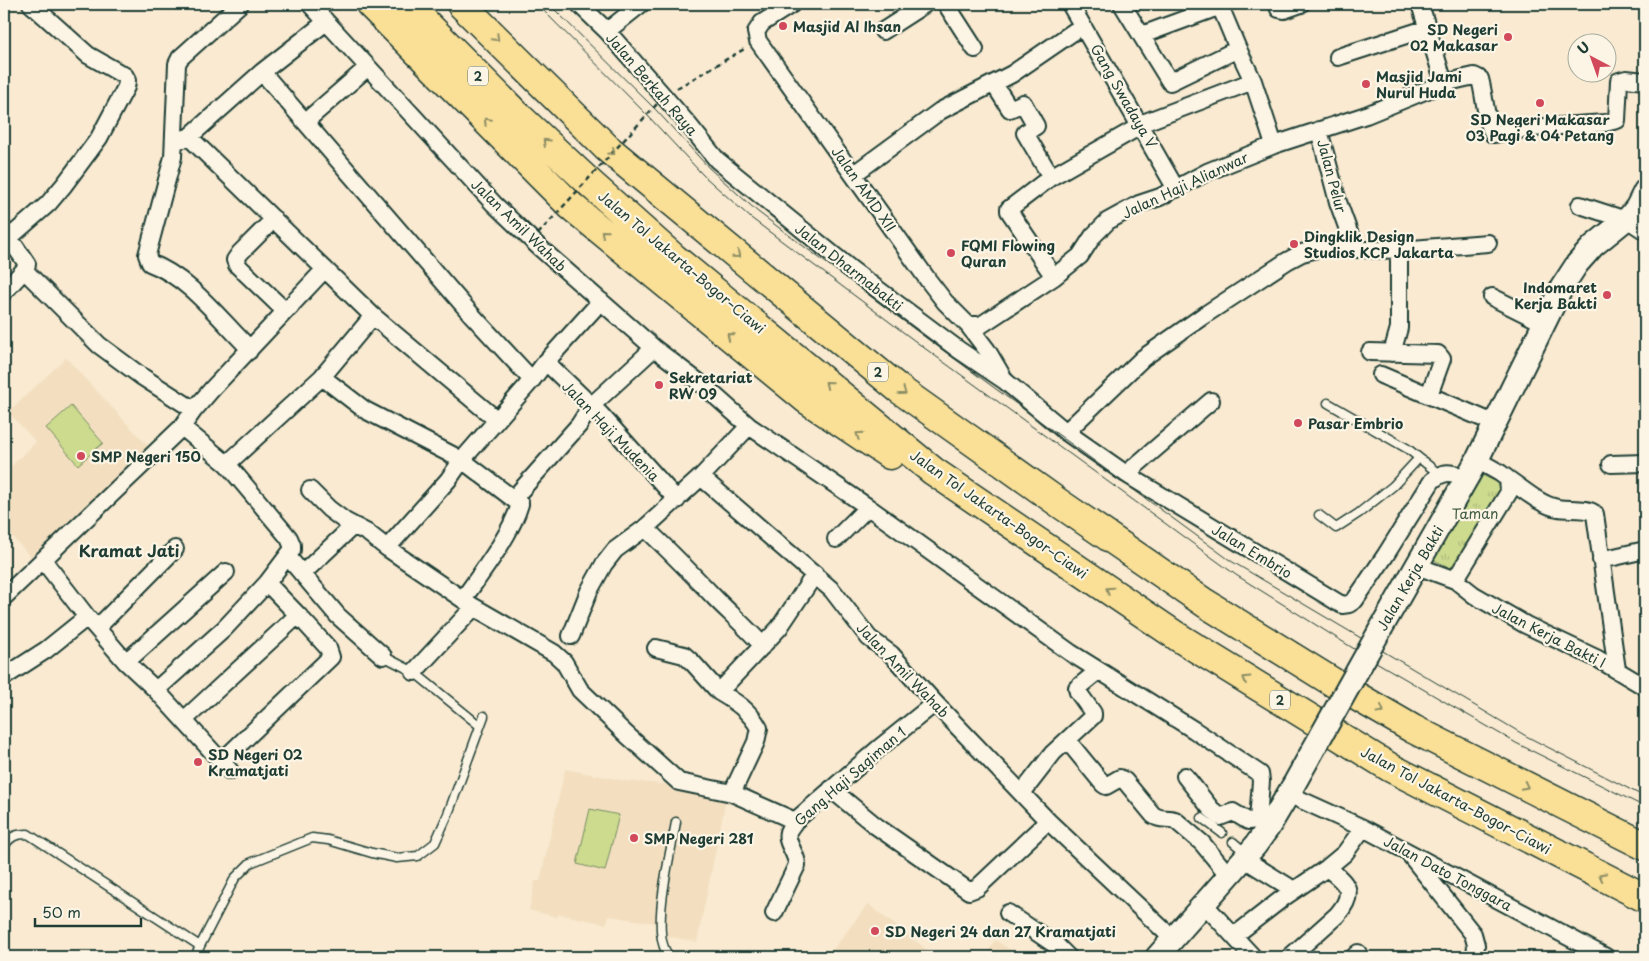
<svg xmlns="http://www.w3.org/2000/svg" width="1649" height="961" viewBox="0 0 1649 961" font-family="'Playpen Sans',sans-serif">
  <style>
    .built { fill: #f3dfc0 }
    .grass { fill: #ccdb8e; stroke: #768c61 }
    .park { fill: url(#park-tufts); stroke: #768c61 }
    .lines { fill: none; stroke-linecap: round; stroke-linejoin: round }
    .lane-casing { stroke: #1f3d34; stroke-width: 11 }
    .street-casing { stroke: #1f3d34; stroke-width: 20 }
    .secondary-casing { stroke: #1f3d34; stroke-width: 26 }
    .highway-casing { stroke: #1f3d34; stroke-width: 31 }
    .path { stroke: #1f3d34; stroke-width: 2.5; stroke-dasharray: 5 4; stroke-linecap: butt }
    .lane { stroke: #fcf5e5; stroke-width: 8 }
    .street { stroke: #fcf5e5; stroke-width: 16 }
    .secondary { stroke: #fcf5e5; stroke-width: 22 }
    .highway { stroke: #fadf96; stroke-width: 28 }
    .tram { stroke: #1f3d34; stroke-width: 1 }
    .secondary-bridge-casing { stroke: #1f3d34; stroke-width: 26; stroke-linecap: butt }
    .path-bridge { stroke: #1f3d34; stroke-width: 2.5; stroke-dasharray: 5 4; stroke-linecap: butt }
    .secondary-bridge { stroke: #fcf5e5; stroke-width: 22 }
    .oneway { stroke: #8c8e65 }
    .poi-dot { fill: #d1495b; stroke: #fcf5e5; stroke-width: 2 }
    .labels { text-anchor: middle; dominant-baseline: central; stroke-width: 4.5; stroke-linejoin: round; paint-order: stroke }
    .shield { fill: #fcf5e5; stroke: #617469; stroke-width: 1 }
    .shield-label { font-size: 12px; font-weight: bold; fill: #1f3d34 }
    .poi-label { font-size: 14px; font-weight: bold; fill: #1f3d34; stroke: #fcf5e5; text-anchor: start }
    .street-label { font-size: 14px; fill: #1f3d34; stroke: #fcf5e5 }
    .park-label { font-size: 14px; fill: #425d46; stroke: #fcf5e5 }
    .quarter-label { font-size: 16px; font-weight: bold; fill: #1f3d34; stroke: #fcf5e5 }
  </style>
  <defs>
    <pattern id="park-tufts" width="24" height="20" patternUnits="userSpaceOnUse" patternTransform="scale(1.25)"><rect width="24" height="20" fill="#ccdb8e"/><path d="M3 7l-1-3M5 7V3M7 7l1-3M15 17l-1-3M17 17v-4M19 17l1-3" fill="none" stroke="#afbd7b"/></pattern>
  </defs>
  <rect width="100%" height="100%" fill="#f9ead1"/>
  <filter id="ink" filterUnits="userSpaceOnUse"><feTurbulence type="fractalNoise" baseFrequency=".02" numOctaves="2"/><feDisplacementMap in="SourceGraphic" scale="10" xChannelSelector="R" yChannelSelector="G"/><feConvolveMatrix kernelMatrix="1 2 1 2 8 2 1 2 1" color-interpolation-filters="sRGB"/></filter>
  <g filter="url(#ink)">
    <path class="built" d="M 66,358 L 149,447 L 31,557 L 4,528 L 4,501 L 11,494 L 4,486 L 4,473 L 36,442 L 8,412 Z
      M 565,769 L 626,781 L 663,784 L 727,795 L 697,942 L 666,936 L 668,925 L 609,916 L 606,924 L 559,914 L 557,917 L 529,910 L 535,881 L 540,881 Z
      M 868,904 L 936,957 L 827,957 Z
      M 995,940 L 1022,957 L 985,957 Z"/>
    <path class="grass" d="M 71,406 L 103,443 L 78,465 L 46,428 Z
      M 590,809 L 619,815 L 605,871 L 577,864 Z"/>
    <path class="park" d="M 1478,473 L 1503,485 L 1489,522 L 1451,568 L 1432,559 Z"/>
    <g class="lines">
      <g class="lane-casing">
        <path id="lane" d="M 1328,403 L 1408,449 L 1439,474
          M 1319,515 L 1336,528 L 1359,513 L 1393,486 L 1419,458
          M 383,656 L 414,672 L 480,726
          M 1202,818 L 1222,833
          M 1233,842 L 1246,853
          M 4,846 C 11,836 16,834 28,834 L 200,946 L 195,957
          M 200,946 L 235,878 L 250,863 L 312,838 L 328,840 L 372,853 L 397,858 L 418,856 L 435,843 L 448,814 L 484,716
          M 671,957 C 647,941 672,848 676,822"/>
      </g>
      <g class="street-casing">
        <path id="street" d="M 240,4 L 180,58 L 177,64 L 173,157 L 147,255 L 150,263 C 188,277 218,317 246,345 L 249,351
          M 310,4 L 494,204 L 539,247 L 654,348 L 704,386 L 749,426 L 868,507 L 1071,653 L 1194,730 L 1260,774 L 1261,781 L 1258,820 L 1268,828
          M 579,4 L 607,31 L 688,124 L 717,160 L 852,270 L 959,350 L 1005,381 L 1066,432 L 1126,474 L 1342,605 L 1349,604 L 1355,600 L 1385,556 L 1432,481 C 1444,469 1452,473 1468,478
          M 792,4 L 762,23 L 756,32 L 758,41 L 928,280 L 945,302 L 968,325 L 987,350 L 1004,379
          M 946,4 L 975,49
          M 1070,4 L 1176,189
          M 1122,4 L 1170,82 L 1238,49 L 1253,81 L 1274,145
          M 1277,4 L 1279,9 L 1284,10 L 1301,4
          M 1420,4 L 1444,83
          M 1220,6 L 1238,49
          M 607,31 L 641,4
          M 883,31 L 925,4
          M 1142,35 L 1226,4
          M 1338,57 L 1428,28
          M 262,72 L 471,314 L 532,380
          M 994,84 L 1010,109 L 1023,103 L 1036,126 L 1025,133 L 1051,177
          M 305,122 L 368,67
          M 1319,130 L 1338,202 L 1355,249
          M 189,137 L 373,316 L 497,420
          M 179,140 L 189,137 L 262,72 L 326,22
          M 854,174 L 940,111 L 1012,74 L 1082,26
          M 1580,205 L 1626,220
          M 274,219 L 240,253 L 235,260 L 237,265 L 281,307 L 284,310 L 288,309 L 291,306
          M 1627,219 L 1645,231
          M 4,230 L 27,264 L 26,268 L 4,292
          M 9,238 L 48,204 L 64,185 L 99,138 L 126,87 C 127,82 128,80 125,76 L 88,55 L 31,4
          M 24,270 L 99,345 L 141,376 L 194,410
          M 1054,277 L 1009,211 L 1009,209 L 1051,177 L 1135,129 L 1140,124 L 1253,81
          M 1492,297 L 1544,323
          M 968,325 L 981,325 L 1054,277 L 1080,256 L 1093,236 L 1108,221 L 1139,204 L 1160,197 L 1207,172 L 1274,145 L 1366,115 L 1444,83 L 1474,76 L 1480,79 C 1485,97 1485,118 1493,134 L 1532,128 L 1605,123 L 1617,120 L 1619,81 L 1626,79 L 1645,81
          M 1370,352 L 1438,354 L 1442,359 L 1429,395
          M 1392,353 L 1399,328 L 1399,250
          M 546,362 L 601,415 L 677,500
          M 1381,375 L 1496,424
          M 322,377 L 365,410 L 462,460 L 520,504 C 511,535 482,572 463,599
          M 1066,432 L 1143,358 L 1203,316 L 1287,261 L 1302,253 L 1320,248 L 1399,250 L 1488,243
          M 227,464 L 322,377 L 373,316
          M 1611,464 L 1645,463
          M 1126,474 L 1211,401
          M 701,477 L 832,590 L 869,638 L 891,654 L 935,703 L 1048,821 L 1173,939
          M 1508,479 C 1523,489 1540,505 1558,508 C 1568,510 1589,507 1595,514 L 1617,670
          M 310,490 L 329,509 L 345,521 L 368,533 L 387,548 L 474,607 L 554,653 L 564,662 L 580,690 L 627,735 L 679,782 L 732,793 L 795,821
          M 514,498 L 579,425 L 591,406 L 654,348
          M 645,528 C 670,551 693,575 716,599 C 732,615 748,629 763,646
          M 836,539 L 868,507
          M 387,548 L 448,480 L 462,460 L 532,380 L 544,364 L 601,301
          M 288,557 L 338,616 L 383,656
          M 43,560 L 87,617 L 126,662 L 156,690 L 230,771
          M 1601,560 L 1645,550
          M 1417,566 L 1455,580 L 1474,595 L 1526,625 L 1598,659 L 1645,687
          M 302,574 L 353,526
          M 1455,580 L 1509,492 L 1508,479 L 1500,473 L 1477,460
          M 267,583 L 298,615
          M 4,597 L 182,427 L 194,410 L 213,388 L 325,269
          M 97,628 L 175,549
          M 571,636 L 589,591 L 604,564 L 615,550 L 645,528 L 701,477 L 749,426
          M 656,648 L 684,655 L 693,663 L 719,692
          M 126,662 L 226,572
          M 414,672 L 474,607
          M 4,677 L 46,650 L 87,617
          M 156,690 L 224,629 L 267,583 L 292,550 L 292,545 L 289,538 L 227,464 L 182,427
          M 184,720 L 298,615 L 328,648 L 331,657 L 221,762
          M 1067,740 L 1103,784 L 1106,786 L 1120,778 L 1125,781 L 1153,815 C 1161,821 1166,817 1175,820 L 1202,843 L 1229,876
          M 1185,776 L 1211,809 L 1220,817 L 1233,812 L 1248,821 L 1258,820
          M 831,789 L 876,826 L 969,891 L 977,888 L 1048,821
          M 732,793 L 756,742 L 759,728 C 749,710 736,702 719,692 L 779,628 L 815,574
          M 1022,793 L 1053,753 L 1093,716 L 1093,713 L 1078,692 L 1077,688 L 1098,671
          M 1288,794 L 1363,828 L 1606,957
          M 1411,856 L 1473,934 L 1476,945 L 1475,957
          M 1244,859 L 1294,890
          M 1204,904 L 1253,957
          M 774,913 L 797,865 C 797,853 785,843 788,832 C 789,829 793,824 795,821 L 878,749 L 935,703
          M 1008,913 L 1057,946 L 1068,957
          M 1234,936 L 1283,898 L 1327,868 L 1345,853 L 1363,828
          M 1290,957 L 1337,915 C 1357,892 1347,883 1327,868
          M 1354,957 L 1358,953"/>
      </g>
      <g class="secondary-casing">
        <path id="secondary" d="M 1379,632 L 1477,460 L 1562,287 L 1577,264 L 1593,246 L 1630,216 L 1637,207 L 1645,191
          M 1157,957 L 1255,846 L 1268,828 L 1293,786"/>
      </g>
      <g class="highway-casing">
        <path id="highway" d="M 370,4 L 571,206 L 806,399 L 890,455
          M 407,4 L 515,113 L 592,185 L 674,258 L 933,471 L 1178,637 L 1391,768 L 1645,898
          M 461,4 L 607,148 L 624,162 L 899,389 L 1059,503 L 1205,603 L 1339,686 L 1413,729 L 1645,846"/>
      </g>
      <path class="path" d="M 677,88 L 746,48"/>
      <use href="#lane" class="lane"/>
      <use href="#street" class="street"/>
      <use href="#secondary" class="secondary"/>
      <use href="#highway" class="highway"/>
      <path class="tram" d="M 537,4 L 649,117 L 703,175 L 751,218 L 923,347 L 1236,575 L 1364,655 L 1516,743 L 1645,807
        M 549,4 L 656,110 L 709,168 L 758,212 L 929,340 L 1231,561 L 1526,736 L 1645,797"/>
      <g class="secondary-bridge-casing">
        <path id="secondary-bridge" d="M 1293,786 L 1379,632"/>
      </g>
      <path class="path-bridge" d="M 538,234 L 657,104"/>
      <use href="#secondary-bridge" class="secondary-bridge"/>
    </g>
    <defs><path id="oneway-chevron" d="M-2-3.5L2.5 0L-2 3.5" fill="none" stroke-width="1.6" stroke-linecap="round" stroke-linejoin="round" transform="scale(1.25)"/></defs>
    <g class="oneway">
      <use href="#oneway-chevron" transform="translate(496 38) rotate(45)"/>
      <use href="#oneway-chevron" transform="translate(487 121) rotate(-135)"/>
      <use href="#oneway-chevron" transform="translate(546 142) rotate(-137)"/>
      <use href="#oneway-chevron" transform="translate(612 152) rotate(42)"/>
      <use href="#oneway-chevron" transform="translate(604 233) rotate(-141)"/>
      <use href="#oneway-chevron" transform="translate(737 255) rotate(40)"/>
      <use href="#oneway-chevron" transform="translate(730 336) rotate(-141)"/>
      <use href="#oneway-chevron" transform="translate(828 384) rotate(-141)"/>
      <use href="#oneway-chevron" transform="translate(903 392) rotate(36)"/>
      <use href="#oneway-chevron" transform="translate(859 435) rotate(-146)"/>
      <use href="#oneway-chevron" transform="translate(1109 590) rotate(-146)"/>
      <use href="#oneway-chevron" transform="translate(1246 679) rotate(-148)"/>
      <use href="#oneway-chevron" transform="translate(1381 710) rotate(30)"/>
      <use href="#oneway-chevron" transform="translate(1525 786) rotate(27)"/>
      <use href="#oneway-chevron" transform="translate(1602 876) rotate(-153)"/>
    </g>
  </g>
  <g class="poi-dot">
    <circle cx="783" cy="26" r="5"/>
    <circle cx="1508" cy="37" r="5"/>
    <circle cx="1366" cy="84" r="5"/>
    <circle cx="1540" cy="103" r="5"/>
    <circle cx="1294" cy="244" r="5"/>
    <circle cx="951" cy="253" r="5"/>
    <circle cx="1607" cy="295" r="5"/>
    <circle cx="659" cy="385" r="5"/>
    <circle cx="1298" cy="423" r="5"/>
    <circle cx="81" cy="456" r="5"/>
    <circle cx="198" cy="762" r="5"/>
    <circle cx="634" cy="838" r="5"/>
    <circle cx="875" cy="931" r="5"/>
  </g>
  <g class="labels">
    <g class="shield">
      <rect x="468" y="66.5" width="20" height="19" rx="4"/>
      <rect x="868" y="362.5" width="20" height="19" rx="4"/>
      <rect x="1270" y="690.5" width="20" height="19" rx="4"/>
    </g>
    <g class="shield-label">
      <text x="478" y="76">2</text>
      <text x="878" y="372">2</text>
      <text x="1280" y="700">2</text>
    </g>
    <g class="poi-label">
      <text x="793" y="26">Masjid Al Ihsan</text>
      <text x="1498" y="29" text-anchor="end">SD Negeri<tspan x="1498" dy="16">02 Makasar</tspan></text>
      <text x="1376" y="76">Masjid Jami<tspan x="1376" dy="16">Nurul Huda</tspan></text>
      <text x="1540" y="119" text-anchor="middle">SD Negeri Makasar<tspan x="1540" dy="16">03 Pagi &amp; 04 Petang</tspan></text>
      <text x="1304" y="236">Dingklik Design<tspan x="1304" dy="16">Studios KCP Jakarta</tspan></text>
      <text x="961" y="245">FQMI Flowing<tspan x="961" dy="16">Quran</tspan></text>
      <text x="1597" y="287" text-anchor="end">Indomaret<tspan x="1597" dy="16">Kerja Bakti</tspan></text>
      <text x="669" y="377">Sekretariat<tspan x="669" dy="16">RW 09</tspan></text>
      <text x="1308" y="423">Pasar Embrio</text>
      <text x="91" y="456">SMP Negeri 150</text>
      <text x="208" y="754">SD Negeri 02<tspan x="208" dy="16">Kramatjati</tspan></text>
      <text x="644" y="838">SMP Negeri 281</text>
      <text x="885" y="931">SD Negeri 24 dan 27 Kramatjati</text>
    </g>
    <g class="street-label">
      <text transform="translate(652 84) rotate(49)">Jalan Berkah Raya</text>
      <text transform="translate(1124 96) rotate(60)">Gang Swadaya V</text>
      <text transform="translate(1332 176) rotate(75)">Jalan Pelur</text>
      <text transform="translate(1185 185) rotate(-25)">Jalan Haji Alianwar</text>
      <text transform="translate(864 189) rotate(55)">Jalan AMD XII</text>
      <text transform="translate(519 225) rotate(44)">Jalan Amil Wahab</text>
      <text transform="translate(682 262) rotate(40)">Jalan Tol Jakarta–Bogor–Ciawi</text>
      <text transform="translate(849 267) rotate(38)">Jalan Dharmabakti</text>
      <text transform="translate(611 431) rotate(46)">Jalan Haji Mudenia</text>
      <text transform="translate(999 514) rotate(35)">Jalan Tol Jakarta–Bogor–Ciawi</text>
      <text transform="translate(1252 551) rotate(31)">Jalan Embrio</text>
      <text transform="translate(1410 578) rotate(-60)">Jalan Kerja Bakti</text>
      <text transform="translate(1549 635) rotate(27)">Jalan Kerja Bakti I</text>
      <text transform="translate(903 670) rotate(46)">Jalan Amil Wahab</text>
      <text transform="translate(850 776) rotate(-41)">Gang Haji Sagiman 1</text>
      <text transform="translate(1456 800) rotate(28)">Jalan Tol Jakarta–Bogor–Ciawi</text>
      <text transform="translate(1448 873) rotate(28)">Jalan Dato Tonggara</text>
    </g>
    <g class="park-label">
      <text x="1475" y="513">Taman</text>
    </g>
    <g class="quarter-label">
      <text x="129" y="550">Kramat Jati</text>
    </g>
  </g>
  <rect width="1649" height="961" fill="none" stroke="#fcf5e5" stroke-width="20"/>
  <rect x="10" y="10" width="1629" height="941" fill="none" stroke="#1f3d34" stroke-width="2" filter="url(#ink)"/>
  <g transform="translate(1592 58) rotate(319)"><circle r="24" fill="#fcf5e5" stroke="#a4ab9e"/>
  <path d="M0-4L9 19L0 12L-9 19Z" fill="#d1495b"/>
  <text y="-8" font-size="14" font-weight="bold" text-anchor="middle" fill="#1f3d34">U</text>
  </g>
  <path d="M35 918v8h106v-8" fill="none" stroke="#1f3d34" stroke-width="2.5"/>
  <text x="42" y="918" font-size="15" fill="#1f3d34" stroke="#fcf5e5" stroke-width="4" paint-order="stroke">50 m</text>
</svg>
